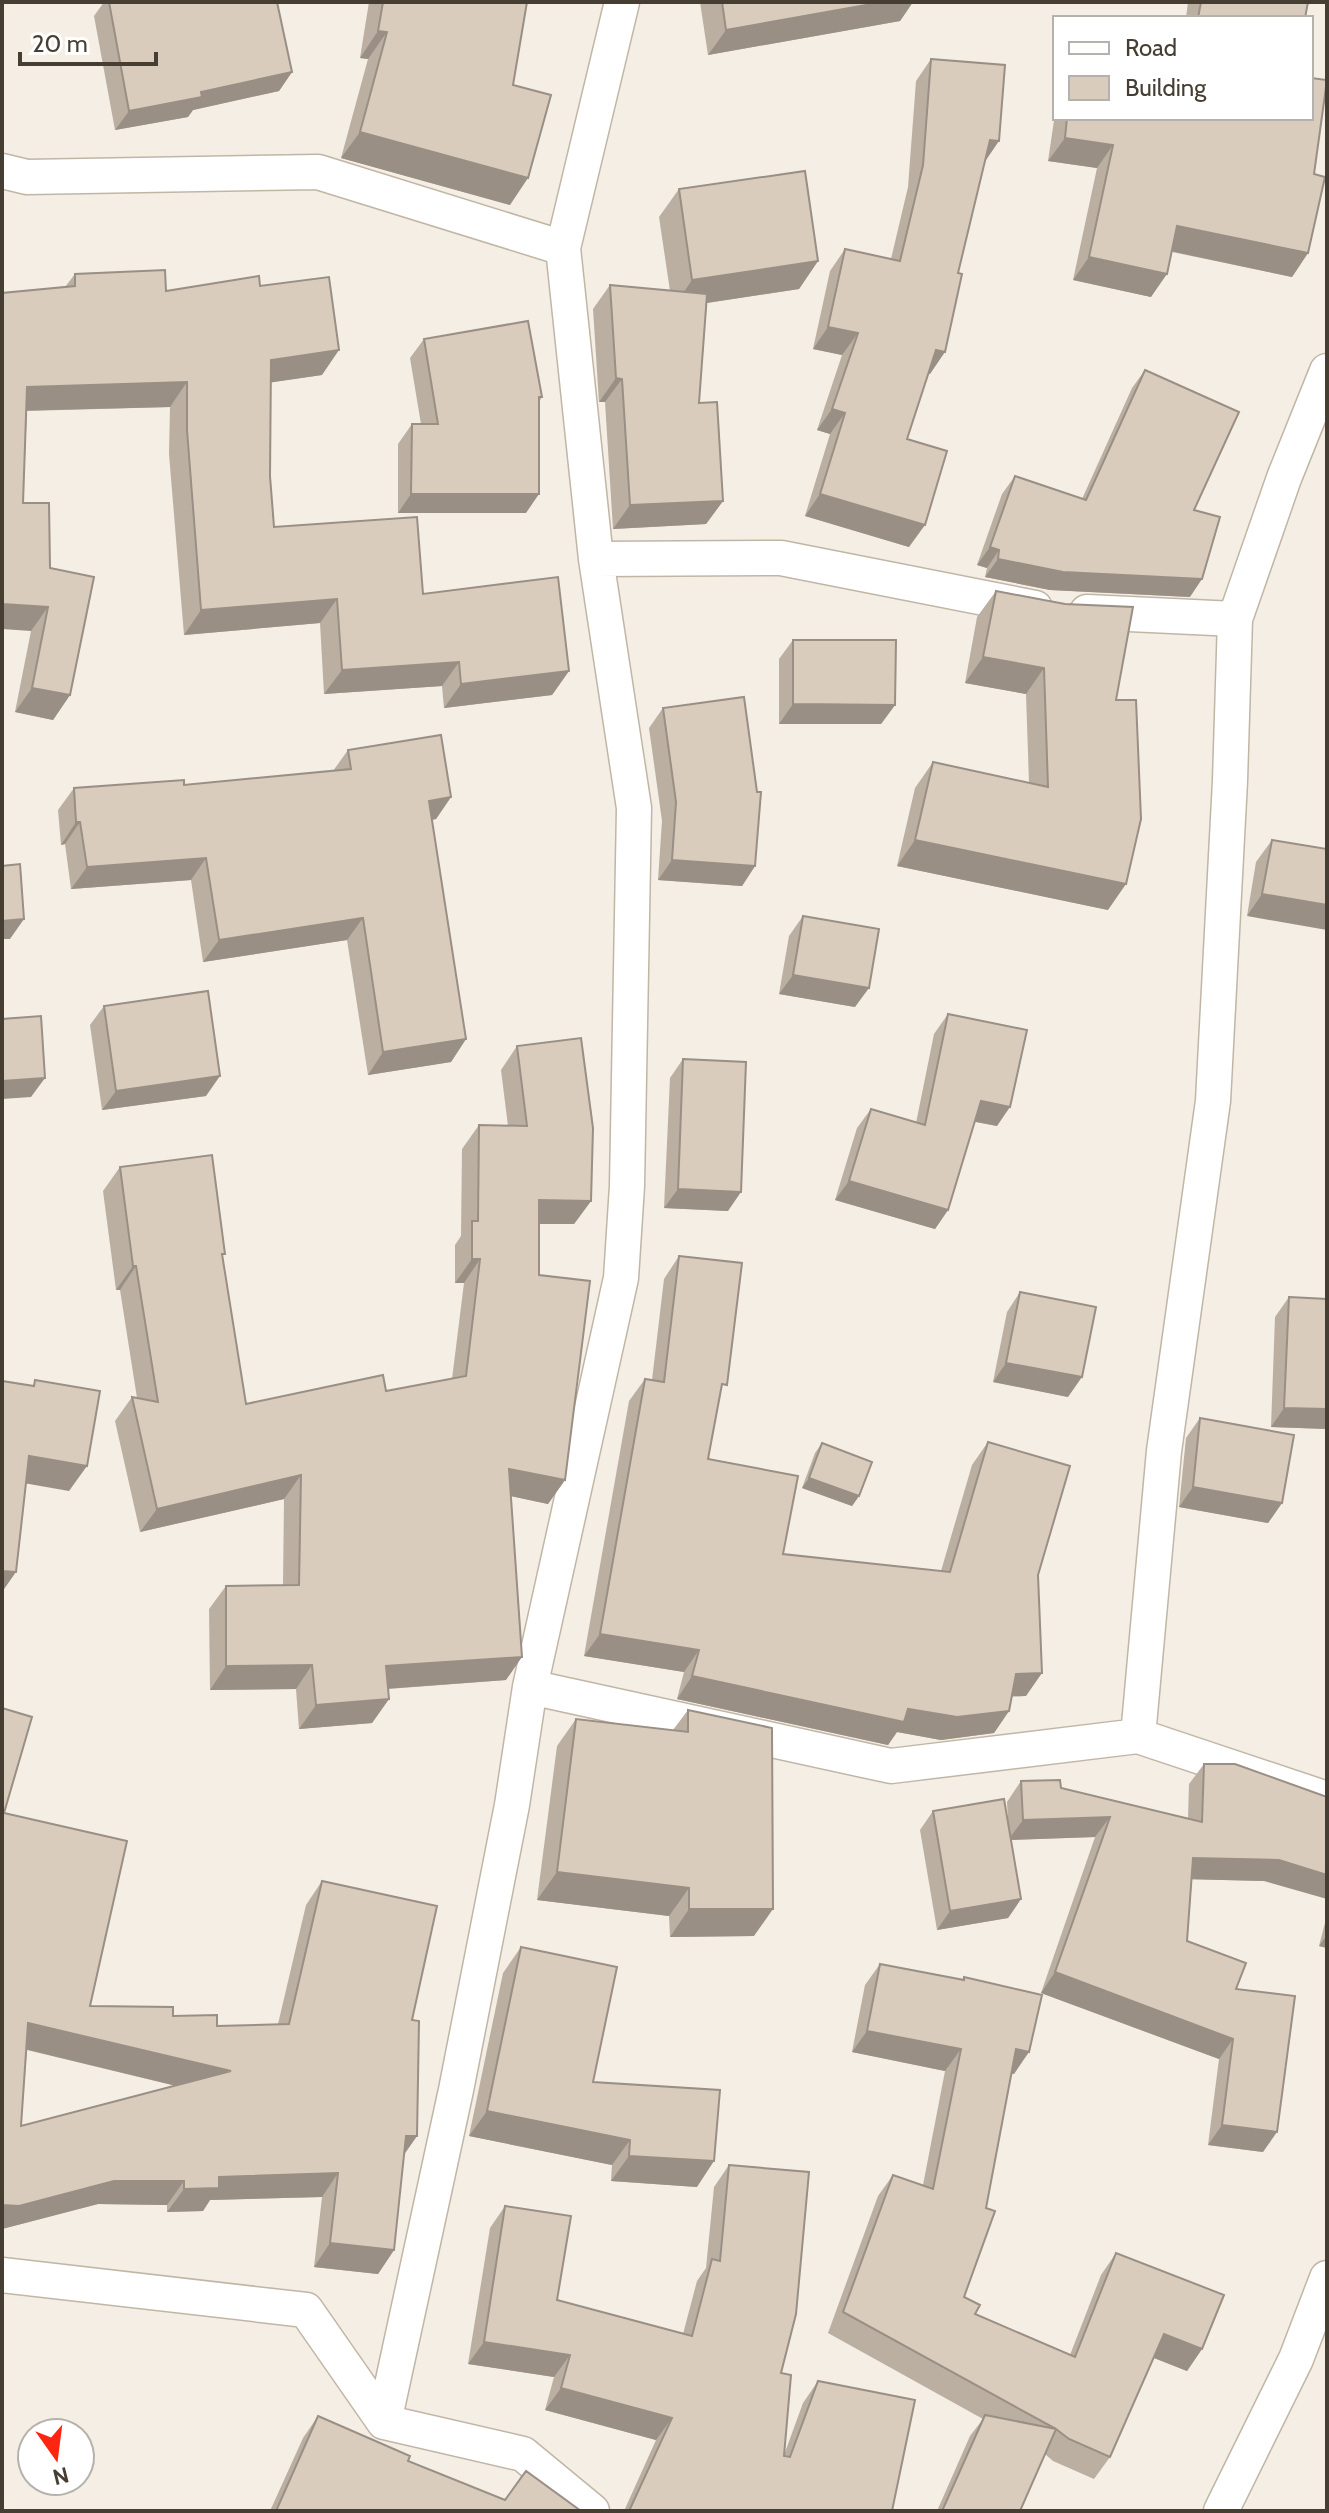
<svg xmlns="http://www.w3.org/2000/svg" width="1329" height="2513" viewBox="0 0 1329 2513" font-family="Cabin,sans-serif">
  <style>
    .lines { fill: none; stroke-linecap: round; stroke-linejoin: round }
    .street-casing { stroke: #c1b6a6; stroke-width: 37 }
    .street { stroke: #fff; stroke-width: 34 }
    .wall { fill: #bbafa2; fill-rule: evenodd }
    .shaded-wall { fill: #998f84 }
    .building { fill: #daccbc; stroke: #998f84; stroke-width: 2; fill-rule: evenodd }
  </style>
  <rect width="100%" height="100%" fill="#f4eee4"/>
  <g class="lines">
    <g class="street-casing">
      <path id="street" d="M 2,171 L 27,177 L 318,172 L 563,248
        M 596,559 L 781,558 L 1035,608
        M 1087,612 L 1235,619
        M 530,1687 L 891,1766 L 1138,1736 L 1327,1799
        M 1138,1736 L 1164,1451 L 1213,1101 L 1230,781 L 1235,619 L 1284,478 L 1327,371
        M 2,2275 L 306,2310 L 384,2422 L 523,2454 L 592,2511
        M 384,2422 L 456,2090 L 512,1805 L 530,1687 L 621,1278 L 627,1186 L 634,808 L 596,559 L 563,248 L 622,2
        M 1221,2511 L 1296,2359 L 1327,2278"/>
    </g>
    <use href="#street" class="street"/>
  </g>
  <path class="wall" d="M 104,2 L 277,2 L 292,72 L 279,91 L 193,110 L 188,117 L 115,130 L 94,16 Z
    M 369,2 L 527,2 L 513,85 L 510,205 L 341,158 L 368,59 L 360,58 Z
    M 700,2 L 913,2 L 900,21 L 708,55 Z
    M 1188,2 L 1308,2 L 1305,18 L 1186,18 Z
    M 931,59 L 985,161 L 930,374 L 928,373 L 907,439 L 909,547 L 805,516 L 830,434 L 817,430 L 842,355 L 813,349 L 830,271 L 845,249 L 891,259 L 908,187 L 916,81 Z
    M 1055,114 L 1055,118 L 1311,118 L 1314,174 L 1308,253 L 1292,277 L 1172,252 L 1151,297 L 1073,280 L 1097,168 L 1048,161 Z
    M 679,189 L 818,261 L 799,289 L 707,303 L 699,403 L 723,501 L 706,524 L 613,529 L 605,402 L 599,402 L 593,309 L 610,285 L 670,291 L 659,217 Z
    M 75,274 L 166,291 L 260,286 L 322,375 L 271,382 L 270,476 L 274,527 L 423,594 L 569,671 L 552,695 L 444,708 L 442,686 L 324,694 L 320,623 L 184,635 L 169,454 L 170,407 L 27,411 L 23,503 L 50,568 L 70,695 L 53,720 L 15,712 L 31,631 L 2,293 L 65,287 Z
    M 424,339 L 542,397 L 539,402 L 526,513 L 398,513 L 398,444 L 412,424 L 421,424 L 410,358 Z
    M 1145,370 L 1194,510 L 1190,597 L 1050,590 L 985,577 L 987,568 L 977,565 L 1002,494 L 1015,476 L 1082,499 L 1132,388 Z
    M 996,591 L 1116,700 L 1108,910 L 897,866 L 915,788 L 933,762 L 1029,783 L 1026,694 L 965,683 L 977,617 Z
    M 793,640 L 895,705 L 881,724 L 779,724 L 779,659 Z
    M 663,708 L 755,866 L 742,886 L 658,880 L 662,821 L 649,728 Z
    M 348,750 L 451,797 L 436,819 L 432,820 L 466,1039 L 451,1062 L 368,1075 L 347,940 L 203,962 L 191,880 L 71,889 L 65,844 L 61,845 L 58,810 L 74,788 L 184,785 L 333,771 Z
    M 1272,840 L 1327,849 L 1247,916 L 1256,862 Z
    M 803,916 L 855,1007 L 779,994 L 789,936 Z
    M 104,1006 L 206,1096 L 102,1110 L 90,1025 Z
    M 948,1014 L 997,1126 L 975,1122 L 948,1210 L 935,1229 L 835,1200 L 857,1128 L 871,1109 L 916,1123 L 934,1034 Z
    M 517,1046 L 591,1201 L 574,1224 L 539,1224 L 539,1275 L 565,1480 L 548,1504 L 511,1496 L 506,1680 L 388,1689 L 389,1699 L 372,1723 L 299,1729 L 296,1689 L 210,1690 L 209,1609 L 226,1586 L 283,1585 L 284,1499 L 140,1532 L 115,1421 L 132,1397 L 137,1398 L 120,1290 L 116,1290 L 103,1191 L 120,1167 L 223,1258 L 246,1404 L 386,1391 L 452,1379 L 464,1283 L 455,1283 L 455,1245 L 461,1236 L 462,1149 L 479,1125 L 508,1126 L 501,1070 Z
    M 683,1059 L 728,1211 L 664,1208 L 670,1078 Z
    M 679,1256 L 721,1393 L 708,1459 L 783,1554 L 941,1571 L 972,1465 L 988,1442 L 1038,1575 L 1026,1696 L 1012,1696 L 1009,1711 L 994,1733 L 941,1740 L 897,1732 L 888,1745 L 677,1699 L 684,1672 L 584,1656 L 629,1401 L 645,1379 L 652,1380 L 664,1279 Z
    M 1020,1292 L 1068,1397 L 993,1382 L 1007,1312 Z
    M 1289,1297 L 1327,1299 L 1327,1429 L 1271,1427 L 1275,1317 Z
    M 1200,1418 L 1282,1503 L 1268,1523 L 1179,1507 L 1186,1438 Z
    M 822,1443 L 859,1496 L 852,1506 L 802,1488 L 815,1453 Z
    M 2,1708 L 4,1813 L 90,2006 L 173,2016 L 217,2026 L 278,2024 L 306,1905 L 322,1881 L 412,2020 L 417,2136 L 404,2154 L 394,2250 L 378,2274 L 314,2267 L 322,2197 L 210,2200 L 203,2211 L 167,2212 L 167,2205 L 98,2204 L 2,2229 ZM 27,2050 L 176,2086 L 21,2126 Z
    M 688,1710 L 754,1936 L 670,1937 L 669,1916 L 537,1900 L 557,1746 L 576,1719 L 673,1730 Z
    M 1204,1764 L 1264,1881 L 1192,1879 L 1187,1941 L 1236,1989 L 1263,2152 L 1208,2145 L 1219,2059 L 1041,1993 L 1095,1837 L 1011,1840 L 1021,1899 L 1008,1918 L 937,1930 L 920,1830 L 933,1811 L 1008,1820 L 1007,1802 L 1021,1781 L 1061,1788 L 1188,1818 L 1189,1784 Z
    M 1327,1915 L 1327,1948 L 1319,1946 Z
    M 521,1947 L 593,2082 L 697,2187 L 611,2181 L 612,2165 L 469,2136 L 503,1973 Z
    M 880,1964 L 962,1980 L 964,1977 L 1014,2074 L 1012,2073 L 964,2297 L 975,2314 L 1070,2355 L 1101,2275 L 1116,2253 L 1202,2349 L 1187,2371 L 1154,2358 L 1110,2457 L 1094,2479 L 1053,2461 L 1045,2454 L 1020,2511 L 937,2511 L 970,2436 L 983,2419 L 828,2333 L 878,2196 L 893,2175 L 923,2185 L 945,2071 L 852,2052 L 865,1985 Z
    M 729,2165 L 781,2373 L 784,2455 L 803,2403 L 818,2381 L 892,2511 L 624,2511 L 656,2440 L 545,2410 L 554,2377 L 468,2364 L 490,2228 L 505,2206 L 557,2300 L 683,2334 L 697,2281 L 706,2268 L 714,2187 Z
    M 318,2416 L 408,2461 L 505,2500 L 581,2511 L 270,2511 L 303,2438 Z"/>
  <path class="shaded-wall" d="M 883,2 L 913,2 L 900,21 L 708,55 L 726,30 Z
    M 378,31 L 387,32 L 368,59 L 360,58 Z
    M 292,72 L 279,91 L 193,110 L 188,117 L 115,130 L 129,111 L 201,92 Z
    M 360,132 L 528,178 L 510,205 L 341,158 Z
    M 1065,138 L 1113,145 L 1097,168 L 1048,161 Z
    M 990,140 L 999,141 L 984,163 Z
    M 1177,226 L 1308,253 L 1292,277 L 1161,249 Z
    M 1089,257 L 1167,274 L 1151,297 L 1073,280 Z
    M 818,261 L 799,289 L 673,308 L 692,280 Z
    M 828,327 L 858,333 L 842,355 L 813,349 Z
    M 339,350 L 322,375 L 254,385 L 271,360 Z
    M 936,350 L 945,352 L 930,374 L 921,372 Z
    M 616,378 L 622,379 L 605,402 L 599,402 Z
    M 187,382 L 170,407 L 10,411 L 27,387 Z
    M 832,409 L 845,413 L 830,434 L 817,430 Z
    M 411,494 L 539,494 L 526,513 L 398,513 Z
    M 820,494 L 925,525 L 909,547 L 805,516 Z
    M 723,501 L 706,524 L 613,529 L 630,505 Z
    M 990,547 L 999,550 L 987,568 L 977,565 Z
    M 998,559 L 1202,579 L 1190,597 L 1050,590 L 985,577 Z
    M 337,599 L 320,623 L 184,635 L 201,610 Z
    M 2,604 L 48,607 L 31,631 L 2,629 Z
    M 983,657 L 1044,668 L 1026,694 L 965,683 Z
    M 459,662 L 442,686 L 324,694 L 342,670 Z
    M 569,671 L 552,695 L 444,708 L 461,684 Z
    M 32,688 L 70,695 L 53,720 L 15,712 Z
    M 793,704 L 895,705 L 881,724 L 779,724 Z
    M 451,797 L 436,819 L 413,823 L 429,801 Z
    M 76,822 L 80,822 L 65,844 L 61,845 Z
    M 915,840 L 1126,884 L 1108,910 L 897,866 Z
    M 206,858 L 191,880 L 71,889 L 87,867 Z
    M 672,860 L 755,866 L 742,886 L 658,880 Z
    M 1262,894 L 1327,905 L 1327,930 L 1247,916 Z
    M 363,918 L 347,940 L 203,962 L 219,940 Z
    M 24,919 L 10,939 L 2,939 L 2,921 Z
    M 793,975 L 869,988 L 855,1007 L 779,994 Z
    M 466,1039 L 451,1062 L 368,1075 L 383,1052 Z
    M 220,1076 L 206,1096 L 102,1110 L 116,1091 Z
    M 45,1078 L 31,1097 L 2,1099 L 2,1081 Z
    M 981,1101 L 1010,1107 L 997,1126 L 967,1120 Z
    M 849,1181 L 948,1210 L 935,1229 L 835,1200 Z
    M 678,1189 L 741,1192 L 728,1211 L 664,1208 Z
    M 539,1200 L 591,1201 L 574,1224 L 522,1224 Z
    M 472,1259 L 480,1259 L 464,1283 L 455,1283 Z
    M 133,1266 L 136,1266 L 120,1290 L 116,1290 Z
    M 1006,1363 L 1082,1377 L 1068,1397 L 993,1382 Z
    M 1284,1408 L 1327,1409 L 1327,1429 L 1271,1427 Z
    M 29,1456 L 87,1466 L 69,1491 L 12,1481 Z
    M 509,1469 L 565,1480 L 548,1504 L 492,1492 Z
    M 301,1475 L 284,1499 L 140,1532 L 157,1509 Z
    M 809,1478 L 859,1496 L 852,1506 L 802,1488 Z
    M 1193,1487 L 1282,1503 L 1268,1523 L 1179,1507 Z
    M 2,1571 L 16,1572 L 2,1592 Z
    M 600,1634 L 699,1650 L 684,1672 L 584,1656 Z
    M 522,1657 L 506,1680 L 370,1690 L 386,1666 Z
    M 312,1665 L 296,1689 L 210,1690 L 226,1666 Z
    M 1042,1673 L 1026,1696 L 1000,1697 L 1016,1674 Z
    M 692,1676 L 908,1709 L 1009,1711 L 994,1733 L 941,1740 L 897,1732 L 888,1745 L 677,1699 Z
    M 389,1699 L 372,1723 L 299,1729 L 316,1705 Z
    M 1110,1817 L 1095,1837 L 1008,1840 L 1023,1820 Z
    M 1193,1858 L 1279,1860 L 1327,1875 L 1327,1899 L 1264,1881 L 1179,1879 Z
    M 557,1872 L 689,1888 L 669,1916 L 537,1900 Z
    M 1021,1899 L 1008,1918 L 937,1930 L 950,1911 Z
    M 689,1909 L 773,1909 L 754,1936 L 670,1937 Z
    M 1327,1935 L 1327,1948 L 1319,1946 Z
    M 1055,1972 L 1233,2039 L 1219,2059 L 1041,1993 Z
    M 28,2023 L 231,2071 L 214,2095 L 12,2046 Z
    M 867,2031 L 961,2049 L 945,2071 L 852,2052 Z
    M 1016,2049 L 1029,2052 L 1014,2074 L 1001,2071 Z
    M 487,2111 L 630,2140 L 612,2165 L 469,2136 Z
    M 1222,2125 L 1277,2132 L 1263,2152 L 1208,2145 Z
    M 406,2136 L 417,2136 L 401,2159 Z
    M 629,2156 L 714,2161 L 697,2187 L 611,2181 Z
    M 338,2173 L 322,2197 L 210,2200 L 203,2211 L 167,2212 L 184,2189 L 219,2177 Z
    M 114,2181 L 184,2181 L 167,2205 L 98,2204 L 2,2229 L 2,2205 Z
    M 330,2243 L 394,2250 L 378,2274 L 314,2267 Z
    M 1164,2334 L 1202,2349 L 1187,2371 L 1149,2356 Z
    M 484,2342 L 570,2355 L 554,2377 L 468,2364 Z
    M 561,2388 L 672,2418 L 656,2440 L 545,2410 Z"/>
  <path class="building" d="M 109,2 L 277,2 L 292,72 L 201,92 L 202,97 L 129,111 Z
    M 383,2 L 527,2 L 513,85 L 551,95 L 528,178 L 360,132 L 387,32 L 378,31 Z
    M 722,2 L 883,2 L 726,30 Z
    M 1201,2 L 1308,2 L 1305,18 L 1198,18 Z
    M 931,59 L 1005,65 L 999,141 L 990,140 L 958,273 L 962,274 L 945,352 L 936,350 L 907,439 L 947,451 L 925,525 L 820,494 L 845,413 L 832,409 L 858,333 L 828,327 L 845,249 L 900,261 L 923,165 Z
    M 1311,78 L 1327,80 L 1314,174 L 1325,177 L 1308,253 L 1177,226 L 1167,274 L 1089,257 L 1113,145 L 1065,138 L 1067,118 L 1311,118 Z
    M 805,171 L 818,261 L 692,280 L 679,189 Z
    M 165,270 L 166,291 L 259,276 L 260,286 L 329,277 L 339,350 L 271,360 L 270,476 L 274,527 L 417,517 L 423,594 L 558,577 L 569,671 L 461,684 L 459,662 L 342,670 L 337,599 L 201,610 L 187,430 L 187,382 L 27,387 L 23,503 L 49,503 L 50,568 L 94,577 L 70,695 L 32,688 L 48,607 L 2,604 L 2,293 L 75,286 L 75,274 Z
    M 610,285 L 707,294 L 699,403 L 717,402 L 723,501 L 630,505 L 622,379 L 616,378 Z
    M 528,321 L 542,397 L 539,397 L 539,494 L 411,494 L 412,424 L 438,424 L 424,339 Z
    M 1145,370 L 1239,412 L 1194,510 L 1220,517 L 1202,579 L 1063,572 L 998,559 L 999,550 L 990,547 L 1015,476 L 1086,500 Z
    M 996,591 L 1065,604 L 1133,607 L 1116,700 L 1136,700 L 1141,819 L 1126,884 L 915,840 L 933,762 L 1048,787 L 1044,668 L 983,657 Z
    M 793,640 L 896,640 L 895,705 L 793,704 Z
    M 744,697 L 757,792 L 761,792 L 755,866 L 672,860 L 676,802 L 663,708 Z
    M 441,735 L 451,797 L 429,801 L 466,1039 L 383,1052 L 363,918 L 219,940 L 206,858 L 87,867 L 80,822 L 76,822 L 74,788 L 184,780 L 184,785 L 351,769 L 348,750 Z
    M 1272,840 L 1327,849 L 1327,905 L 1262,894 Z
    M 20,864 L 24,919 L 2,921 L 2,866 Z
    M 803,916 L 879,929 L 869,988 L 793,975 Z
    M 208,991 L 220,1076 L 116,1091 L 104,1006 Z
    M 948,1014 L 1027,1030 L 1010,1107 L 981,1101 L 948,1210 L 849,1181 L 871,1109 L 925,1125 Z
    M 41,1016 L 45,1078 L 2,1081 L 2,1019 Z
    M 581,1038 L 593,1128 L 591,1201 L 539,1200 L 539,1275 L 590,1281 L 565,1480 L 509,1469 L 522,1657 L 386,1666 L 389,1699 L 316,1705 L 312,1665 L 226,1666 L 226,1586 L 299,1585 L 301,1475 L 157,1509 L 132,1397 L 158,1402 L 136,1266 L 133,1266 L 120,1167 L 212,1155 L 225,1254 L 222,1254 L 246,1404 L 383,1375 L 386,1391 L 466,1376 L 480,1259 L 472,1259 L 472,1221 L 478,1221 L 479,1125 L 527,1126 L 517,1046 Z
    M 683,1059 L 746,1062 L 741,1192 L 678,1189 Z
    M 679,1256 L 742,1263 L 727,1385 L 722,1384 L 708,1459 L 798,1476 L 783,1554 L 950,1572 L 988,1442 L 1070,1466 L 1038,1575 L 1042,1673 L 1016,1674 L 1009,1711 L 957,1717 L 908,1709 L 904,1722 L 692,1676 L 699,1650 L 600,1634 L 645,1379 L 664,1382 Z
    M 1020,1292 L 1096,1307 L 1082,1377 L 1006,1363 Z
    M 1289,1297 L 1327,1299 L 1327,1409 L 1284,1408 Z
    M 35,1380 L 100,1391 L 87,1466 L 29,1456 L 16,1572 L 2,1571 L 2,1381 L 34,1386 Z
    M 1200,1418 L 1294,1435 L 1282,1503 L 1193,1487 Z
    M 822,1443 L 872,1462 L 859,1496 L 809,1478 Z
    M 2,1708 L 32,1717 L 4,1813 L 127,1841 L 90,2006 L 173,2007 L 173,2016 L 217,2015 L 217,2026 L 289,2024 L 322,1881 L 437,1906 L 412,2020 L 419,2021 L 417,2136 L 406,2136 L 394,2250 L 330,2243 L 338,2173 L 219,2177 L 219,2188 L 184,2189 L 184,2181 L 114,2181 L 19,2206 L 2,2205 ZM 28,2023 L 231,2071 L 21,2126 Z
    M 688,1710 L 772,1728 L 773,1909 L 689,1909 L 689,1888 L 557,1872 L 576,1719 L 688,1732 Z
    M 1204,1764 L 1235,1764 L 1327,1797 L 1327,1875 L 1279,1860 L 1193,1858 L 1187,1941 L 1246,1963 L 1236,1989 L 1295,1996 L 1277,2132 L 1222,2125 L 1233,2039 L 1055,1972 L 1110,1817 L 1023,1820 L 1021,1781 L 1060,1780 L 1061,1788 L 1202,1822 Z
    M 1004,1799 L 1021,1899 L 950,1911 L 933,1811 Z
    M 521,1947 L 617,1967 L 593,2082 L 720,2090 L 714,2161 L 629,2156 L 630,2140 L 487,2111 Z
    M 880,1964 L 964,1980 L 964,1977 L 1042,1995 L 1029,2052 L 1016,2049 L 986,2208 L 995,2211 L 964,2297 L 980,2305 L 975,2314 L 1075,2357 L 1116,2253 L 1224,2295 L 1202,2349 L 1164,2334 L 1110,2457 L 1069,2439 L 1056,2429 L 1020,2511 L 942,2511 L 985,2415 L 1056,2429 L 843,2312 L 893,2175 L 933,2189 L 961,2049 L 867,2031 Z
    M 729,2165 L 809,2172 L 796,2314 L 781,2373 L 791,2375 L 784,2456 L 790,2457 L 818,2381 L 915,2400 L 892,2511 L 629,2511 L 672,2418 L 561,2388 L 570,2355 L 484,2342 L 505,2206 L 571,2216 L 557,2300 L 692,2336 L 712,2259 L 720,2261 Z
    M 318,2416 L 410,2456 L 408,2461 L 505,2500 L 526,2471 L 581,2511 L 276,2511 Z"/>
  <rect width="1329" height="2513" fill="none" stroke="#473e33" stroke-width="8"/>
  <rect x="1053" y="16" width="260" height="104" fill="#ffffff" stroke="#b5b2ad" stroke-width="2"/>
  <rect x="1069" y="42" width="40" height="12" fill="#ffffff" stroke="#b5b2ad" stroke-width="2"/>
  <text x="1125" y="56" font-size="24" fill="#473e33">Road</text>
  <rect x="1069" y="76" width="40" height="24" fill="#daccbc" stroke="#b5b2ad" stroke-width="2"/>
  <text x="1125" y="96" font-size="24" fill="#473e33">Building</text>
  <g transform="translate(56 2457) rotate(166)"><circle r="38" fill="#ffffff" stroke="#b5b2ad" stroke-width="2"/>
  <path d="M0-6L14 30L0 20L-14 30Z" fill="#ff2611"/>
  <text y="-12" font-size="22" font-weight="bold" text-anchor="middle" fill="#473e33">N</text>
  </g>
  <path d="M20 52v12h136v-12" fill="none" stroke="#473e33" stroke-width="4"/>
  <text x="32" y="52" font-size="24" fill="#473e33" stroke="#ffffff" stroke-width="6" paint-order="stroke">20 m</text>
</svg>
